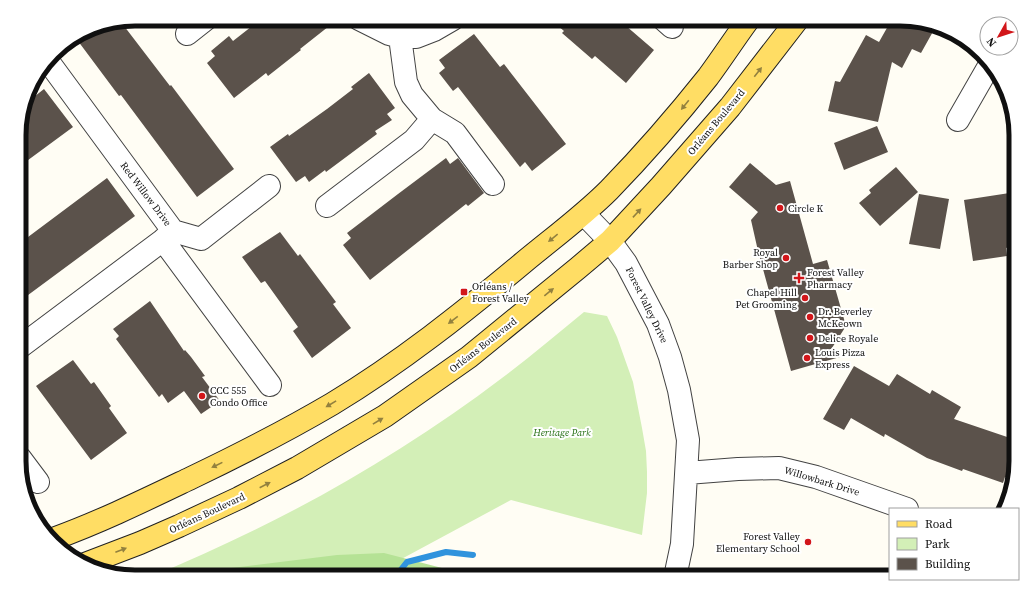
<svg xmlns="http://www.w3.org/2000/svg" width="1035" height="596" viewBox="0 0 1035 596" font-family="'Source Serif 4',serif">
  <style>
    .green { fill: #d3efb7 }
    .forest { fill: #b5e295 }
    .lines { fill: none; stroke-linecap: round; stroke-linejoin: round }
    .stream { stroke: #3093dd; stroke-width: 6 }
    .building { fill: #5b524b }
    .minor-casing { stroke: #434343; stroke-width: 24 }
    .major-casing { stroke: #212121; stroke-width: 24 }
    .minor { stroke: #fff; stroke-width: 22 }
    .major { stroke: #ffdd64; stroke-width: 22 }
    .oneway { fill: #93813e }
    .poi-dot { fill: #d2161a; stroke: #fff; stroke-width: 1.5 }
    .labels { text-anchor: middle; dominant-baseline: central; stroke-width: 4; stroke-linejoin: round; paint-order: stroke }
    .street-label { font-size: 10px; fill: #101010; stroke: #fff }
    .poi-label { font-size: 10px; fill: #101010; stroke: #fff; text-anchor: start }
    .park-label { font-size: 10px; font-style: italic; fill: #287117; stroke: #fff }
    .rim { fill: none; stroke: #101010; stroke-width: 5 }
  </style>
  <rect width="100%" height="100%" fill="#fffdf4"/>
  <path class="green" d="M 584,312 L 607,316 L 617,337 L 633,382 L 642,428 L 646,451 L 647,472 L 647,493 L 642,535 L 511,500 L 368,577 L 150,577 C 275,526 394,460 502,378 C 530,357 557,334 584,312 Z"/>
  <path class="forest" d="M 384,553 L 442,568 L 435,577 L 174,577 L 183,574 L 337,555 Z"/>
  <g class="lines">
    <path class="stream" d="M 395,577 L 407,562 L 446,552 L 473,555"/>
  </g>
  <path class="building" d="M 261,19 L 338,19 L 300,49 L 301,50 L 268,76 L 266,73 L 234,98 L 207,63 L 215,56 L 211,51 L 229,36 L 233,41 Z
    M 550,19 L 618,19 L 654,50 L 626,83 L 595,56 L 592,59 L 562,33 L 564,31 Z
    M 892,19 L 900,19 L 935,28 L 921,53 L 912,49 L 902,68 L 892,62 L 878,122 L 828,111 L 835,81 L 840,82 L 866,35 L 879,42 Z
    M 121,22 L 170,86 L 171,85 L 234,169 L 197,197 L 121,95 L 119,96 L 75,37 L 91,28 Z
    M 474,34 L 500,67 L 504,64 L 566,144 L 532,171 L 525,162 L 520,167 L 458,87 L 453,91 L 439,73 L 445,68 L 439,60 Z
    M 369,73 L 395,108 L 387,114 L 392,120 L 375,131 L 377,134 L 326,172 L 325,170 L 309,182 L 305,176 L 296,182 L 270,147 L 288,134 L 289,136 L 327,109 L 353,89 L 351,87 Z
    M 44,89 L 73,127 L 20,166 L 20,120 L 25,104 Z
    M 877,126 L 888,152 L 844,170 L 834,143 Z
    M 446,158 L 450,164 L 458,158 L 484,193 L 468,206 L 466,204 L 370,280 L 343,245 L 351,238 L 347,233 L 398,194 Z
    M 750,163 L 776,185 L 790,181 L 813,264 L 827,260 L 846,326 L 830,351 L 840,357 L 791,371 L 758,251 L 751,220 L 758,212 L 729,187 Z
    M 896,167 L 918,192 L 880,226 L 859,203 L 871,193 L 869,190 Z
    M 107,178 L 135,216 L 20,301 L 20,243 Z
    M 1016,192 L 1016,245 L 1006,248 L 1007,256 L 973,261 L 964,200 Z
    M 919,194 L 949,199 L 940,249 L 909,244 Z
    M 280,232 L 298,256 L 300,254 L 336,302 L 333,304 L 351,328 L 312,358 L 293,331 L 298,327 L 265,281 L 261,283 L 242,257 Z
    M 150,301 L 184,351 L 185,350 L 191,357 L 205,376 L 202,377 L 220,401 L 201,414 L 184,391 L 168,403 L 162,394 L 159,397 L 116,339 L 119,336 L 113,329 Z
    M 73,360 L 91,384 L 94,382 L 111,406 L 109,408 L 127,433 L 91,460 L 36,386 Z
    M 854,366 L 889,386 L 897,374 L 930,394 L 932,390 L 961,407 L 954,419 L 1016,440 L 1016,469 L 1013,479 L 1005,477 L 1003,483 L 963,469 L 962,471 L 927,458 L 885,434 L 884,437 L 851,418 L 844,430 L 823,419 Z"/>
  <g class="lines">
    <g class="minor-casing">
      <path id="minor" d="M 359,19 L 389,34 L 400,37 L 416,37 L 434,30 L 453,19
        M 663,19 L 672,27
        M 187,34 L 206,19
        M 400,37 L 406,82 L 412,95 L 432,119 L 455,133 L 493,184
        M 958,120 L 989,66
        M 327,206 L 414,140 L 432,119
        M 584,214 L 610,241 L 626,263 L 658,324 L 670,357 L 679,390 L 688,440 L 682,544 L 675,577
        M 173,231 L 201,239 L 269,186
        M 163,240 L 270,385
        M 20,347 L 163,240 L 173,231 L 48,61
        M 20,458 L 38,482
        M 687,473 L 738,469 L 779,468 L 816,477 L 907,509"/>
    </g>
    <g class="major-casing">
      <path id="major" d="M 53,539 C 100,522 145,500 191,478 C 239,455 286,431 332,404 C 400,363 463,313 524,262 C 553,238 583,216 609,190 C 644,154 677,116 708,77 C 722,58 735,38 749,19
        M 85,564 L 140,543 L 179,526 L 239,498 L 297,468 L 385,416 L 469,357 L 578,268 L 610,241 L 661,186 L 730,107 L 798,19"/>
    </g>
    <use href="#minor" class="minor"/>
    <use href="#major" class="major"/>
  </g>
  <defs><path id="oneway-solid" d="M-6-.8H1V-3.2L6.5 0L1 3.2V.8H-6Z"/></defs>
  <g class="oneway">
    <use href="#oneway-solid" transform="translate(758 72) rotate(-52)"/>
    <use href="#oneway-solid" transform="translate(685 105) rotate(129)"/>
    <use href="#oneway-solid" transform="translate(637 213) rotate(-47)"/>
    <use href="#oneway-solid" transform="translate(553 238) rotate(141)"/>
    <use href="#oneway-solid" transform="translate(549 292) rotate(-39)"/>
    <use href="#oneway-solid" transform="translate(453 320) rotate(143)"/>
    <use href="#oneway-solid" transform="translate(331 404) rotate(149)"/>
    <use href="#oneway-solid" transform="translate(378 421) rotate(-31)"/>
    <use href="#oneway-solid" transform="translate(217 465) rotate(154)"/>
    <use href="#oneway-solid" transform="translate(265 485) rotate(-27)"/>
    <use href="#oneway-solid" transform="translate(121 550) rotate(-21)"/>
  </g>
  <g class="poi-dot">
    <circle cx="780" cy="208" r="4"/>
    <circle cx="786" cy="258" r="4"/>
    <path d="M797 272h4v4h4v4h-4v4h-4v-4h-4v-4h4z"/>
    <rect x="460" y="288" width="8" height="8" rx="2"/>
    <circle cx="805" cy="298" r="4"/>
    <circle cx="810" cy="317" r="4"/>
    <circle cx="810" cy="338" r="4"/>
    <circle cx="807" cy="358" r="4"/>
    <circle cx="202" cy="396" r="4"/>
    <circle cx="808" cy="542" r="4"/>
  </g>
  <g class="labels">
    <g class="street-label">
      <text transform="translate(716 122) rotate(-50)">Orléans Boulevard</text>
      <text transform="translate(146 194) rotate(53)">Red Willow Drive</text>
      <text transform="translate(647 305) rotate(64)">Forest Valley Drive</text>
      <text transform="translate(483 345) rotate(-38)">Orléans Boulevard</text>
      <text transform="translate(822 481) rotate(17)">Willowbark Drive</text>
      <text transform="translate(207 513) rotate(-25)">Orléans Boulevard</text>
    </g>
    <g class="poi-label">
      <text x="788" y="208">Circle K</text>
      <text x="778" y="252" text-anchor="end">Royal<tspan x="778" dy="12">Barber Shop</tspan></text>
      <text x="807" y="272">Forest Valley<tspan x="807" dy="12">Pharmacy</tspan></text>
      <text x="472" y="286">Orléans /<tspan x="472" dy="12">Forest Valley</tspan></text>
      <text x="797" y="292" text-anchor="end">Chapel Hill<tspan x="797" dy="12">Pet Grooming</tspan></text>
      <text x="818" y="311">Dr. Beverley<tspan x="818" dy="12">McKeown</tspan></text>
      <text x="818" y="338">Delice Royale</text>
      <text x="815" y="352">Louis Pizza<tspan x="815" dy="12">Express</tspan></text>
      <text x="210" y="390">CCC 555<tspan x="210" dy="12">Condo Office</tspan></text>
      <text x="800" y="536" text-anchor="end">Forest Valley<tspan x="800" dy="12">Elementary School</tspan></text>
    </g>
    <g class="park-label">
      <text x="562" y="432">Heritage Park</text>
    </g>
  </g>
  <path d="M0 0H1035V596H0ZM135 26H900A109 109 0 0 1 1009 135V461A109 109 0 0 1 900 570H135A109 109 0 0 1 26 461V135A109 109 0 0 1 135 26Z" fill="#fff" fill-rule="evenodd"/>
  <path class="rim" d="M135 26H900A109 109 0 0 1 1009 135V461A109 109 0 0 1 900 570H135A109 109 0 0 1 26 461V135A109 109 0 0 1 135 26Z"/>
  <rect x="889" y="508" width="130" height="72" fill="#ffffff" stroke="#9f9f9f"/>
  <rect x="897" y="521" width="20" height="6" fill="#ffdd64" stroke="#9f9f9f"/>
  <text x="925" y="528" font-size="12" fill="#101010">Road</text>
  <rect x="897" y="538" width="20" height="12" fill="#d3efb7" stroke="#9f9f9f"/>
  <text x="925" y="548" font-size="12" fill="#101010">Park</text>
  <rect x="897" y="558" width="20" height="12" fill="#5b524b" stroke="#9f9f9f"/>
  <text x="925" y="568" font-size="12" fill="#101010">Building</text>
  <g transform="translate(999 36) rotate(231)"><circle r="19" fill="#ffffff" stroke="#9f9f9f"/>
  <path d="M0-3L7 15L0 10L-7 15Z" fill="#d2161a"/>
  <text y="-6" font-size="11" font-weight="bold" text-anchor="middle" fill="#101010">N</text>
  </g>
</svg>
